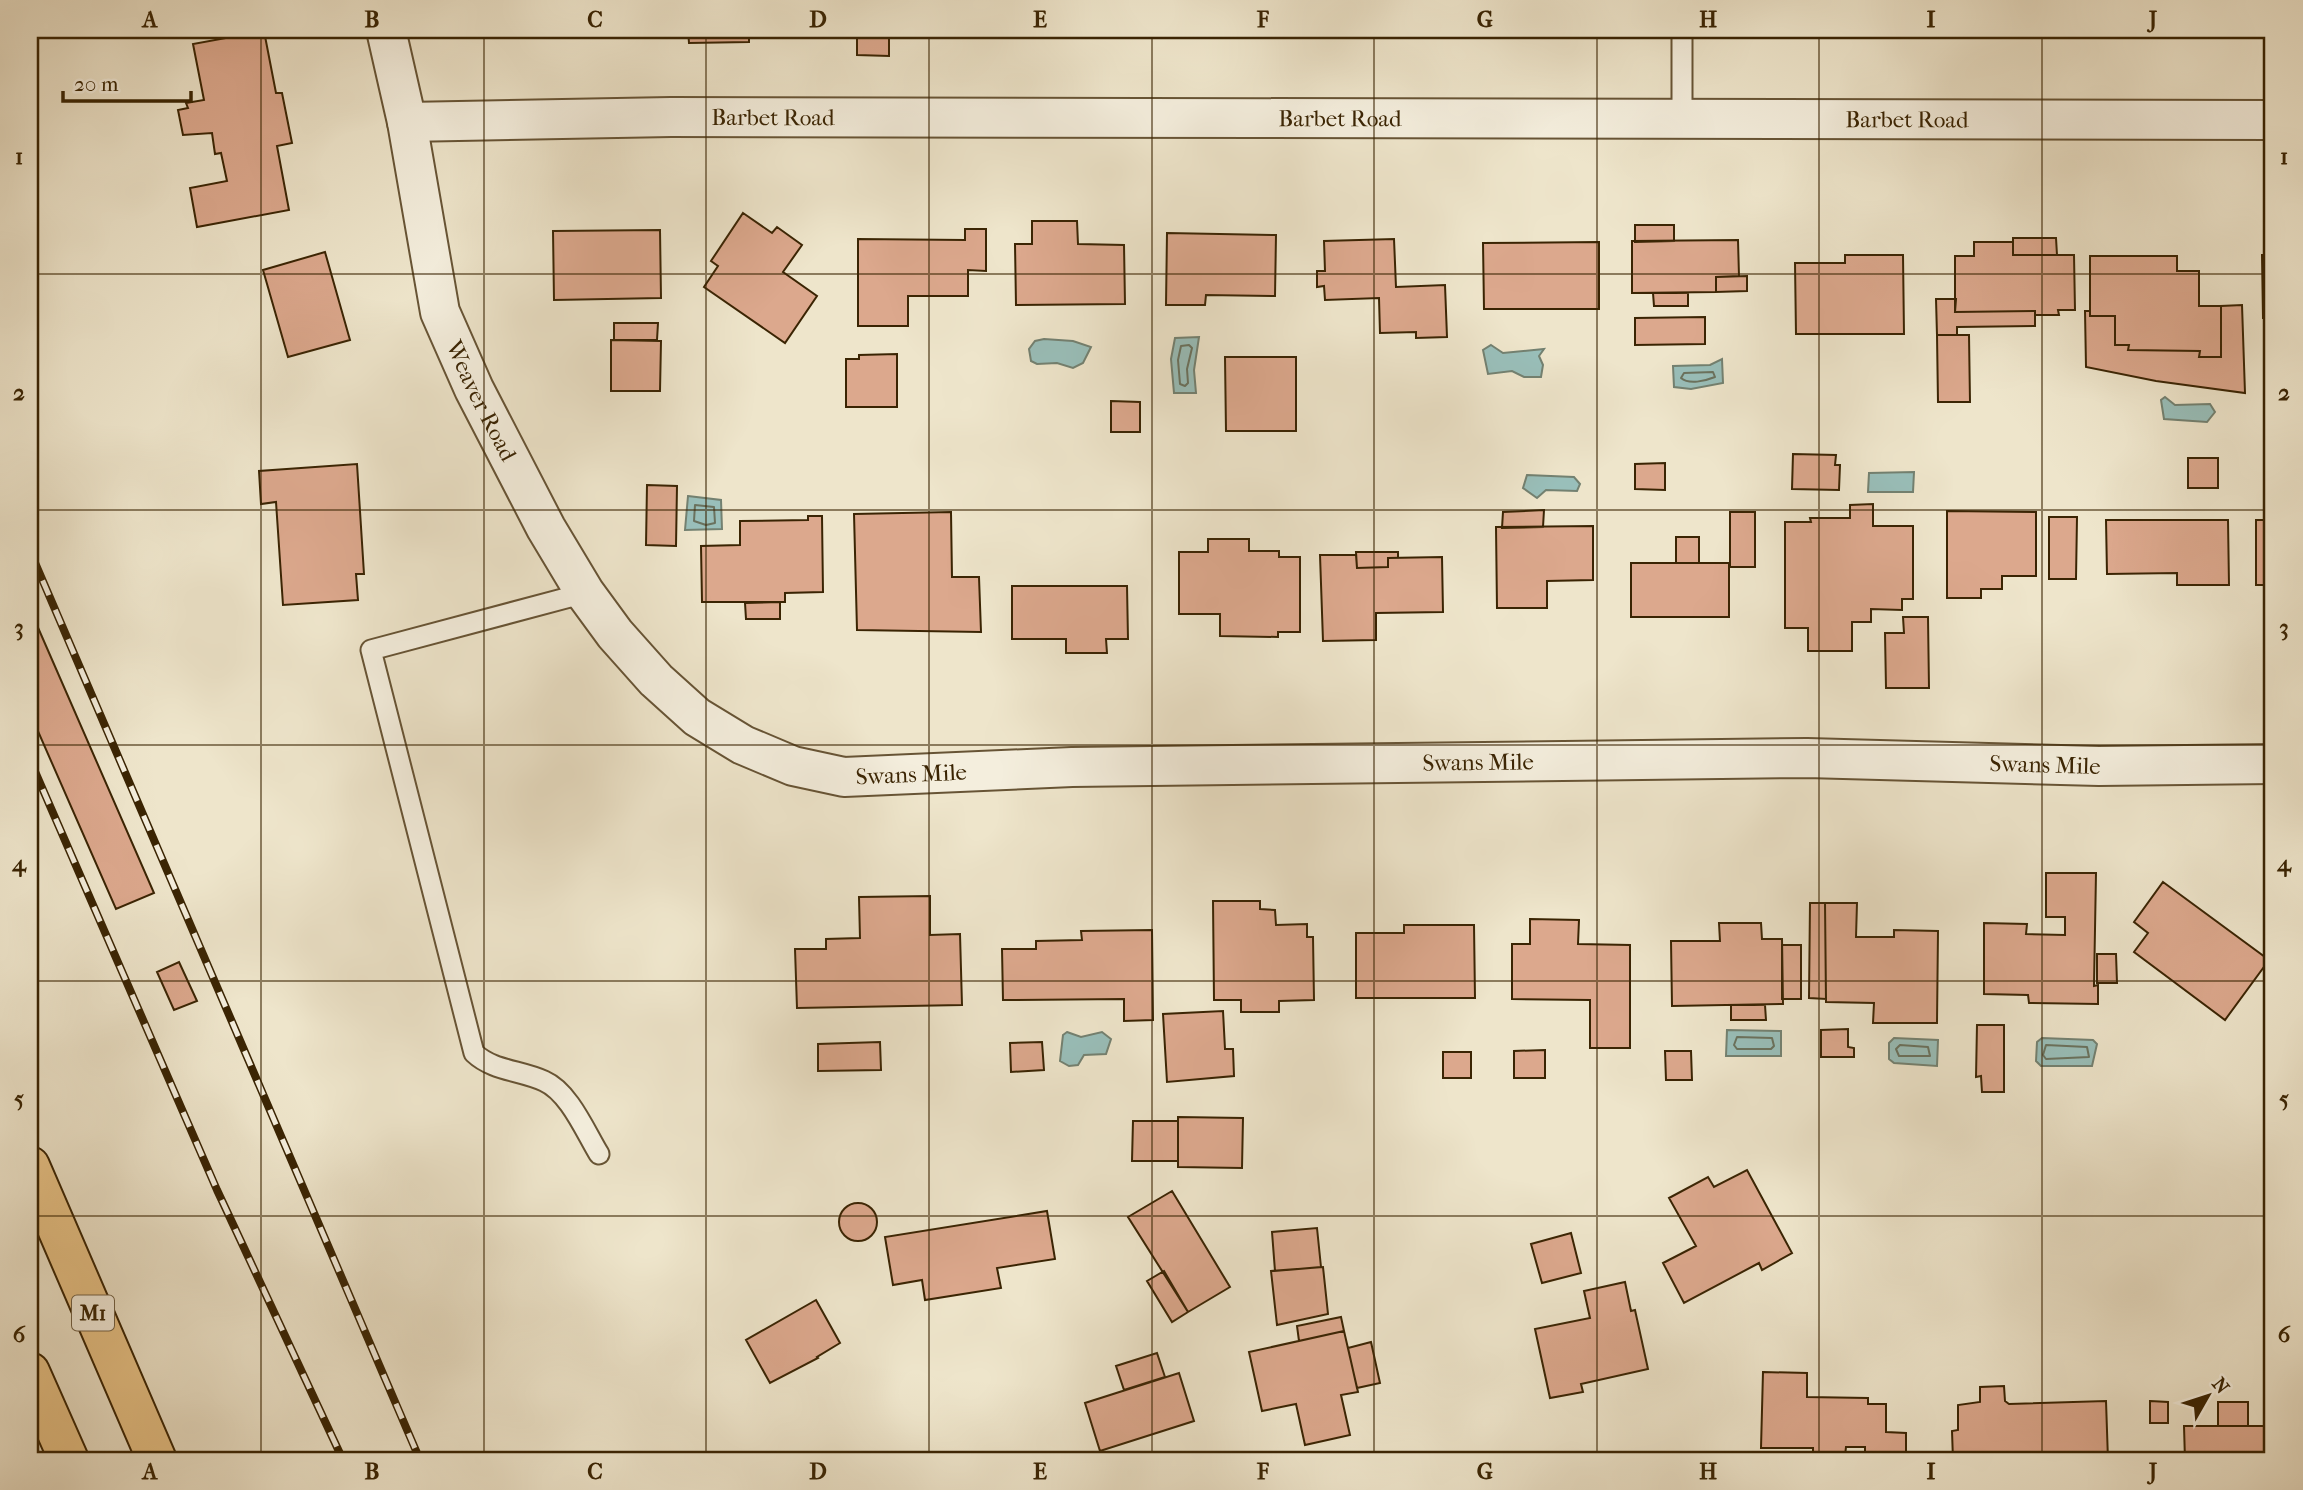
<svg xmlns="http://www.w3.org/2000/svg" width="2303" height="1490" viewBox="0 0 2303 1490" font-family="'IM FELL French Canon',serif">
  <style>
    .water { fill: #99bfba; stroke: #738171; stroke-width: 2 }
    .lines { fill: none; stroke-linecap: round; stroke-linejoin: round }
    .shore { stroke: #6a725e; stroke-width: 2 }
    .building { fill: #dca88d; stroke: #3a2403; stroke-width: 2 }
    .service-casing { stroke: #675435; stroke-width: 23 }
    .minor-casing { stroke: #675435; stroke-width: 42 }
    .trunk-casing { stroke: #3a2403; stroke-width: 42 }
    .service { stroke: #f4eedd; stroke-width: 19 }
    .minor { stroke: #f4eedd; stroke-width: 38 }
    .trunk { stroke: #e7c286; stroke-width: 38 }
    .rail-casing { stroke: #3a2403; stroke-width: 8 }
    .rail { stroke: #f4eedd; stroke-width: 5; stroke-dasharray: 16; stroke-linecap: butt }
    .grid { fill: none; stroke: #3a2403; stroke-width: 2; stroke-opacity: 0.55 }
    .labels { text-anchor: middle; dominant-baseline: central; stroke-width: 6; stroke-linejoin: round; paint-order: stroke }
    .shield { fill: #f4eedd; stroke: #726144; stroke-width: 2 }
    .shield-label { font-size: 21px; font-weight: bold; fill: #3a2403 }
    .street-label { font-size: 23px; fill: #3a2403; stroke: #f4eedd }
    .neatline { fill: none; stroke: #3a2403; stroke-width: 2.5 }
    .grid-label { font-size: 23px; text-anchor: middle; font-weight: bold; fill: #3a2403 }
  </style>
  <rect width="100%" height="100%" fill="#eee5cb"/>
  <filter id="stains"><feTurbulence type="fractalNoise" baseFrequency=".00286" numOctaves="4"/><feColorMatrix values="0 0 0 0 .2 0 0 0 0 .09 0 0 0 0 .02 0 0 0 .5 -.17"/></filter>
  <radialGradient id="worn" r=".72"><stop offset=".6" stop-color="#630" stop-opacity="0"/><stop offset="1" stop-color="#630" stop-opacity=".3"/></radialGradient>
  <path class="water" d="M 1199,337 L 1194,370 L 1196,393 L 1174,393 L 1171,359 L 1175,338 Z
    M 1044,339 L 1073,341 L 1091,347 L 1083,363 L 1073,368 L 1057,363 L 1037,364 L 1031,361 L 1029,349 L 1035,341 Z
    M 1491,345 L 1503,353 L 1544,349 L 1539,356 L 1543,365 L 1541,377 L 1524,377 L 1512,371 L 1488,374 L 1483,350 Z
    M 1722,359 L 1723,383 L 1691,389 L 1674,387 L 1673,366 L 1710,365 Z
    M 2165,397 L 2175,405 L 2210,404 L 2215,412 L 2207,422 L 2164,419 L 2161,400 Z
    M 1914,472 L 1913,492 L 1868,492 L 1869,473 Z
    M 1527,475 L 1574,477 L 1580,484 L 1577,491 L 1546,490 L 1537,498 L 1523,488 Z
    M 688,496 L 721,500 L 722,529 L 685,530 Z
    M 1727,1030 L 1781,1031 L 1781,1056 L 1726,1056 Z
    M 1067,1032 L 1081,1037 L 1102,1032 L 1111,1039 L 1106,1054 L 1084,1055 L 1078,1065 L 1069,1066 L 1060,1061 L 1063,1035 Z
    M 1894,1038 L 1938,1040 L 1937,1066 L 1894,1063 L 1889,1059 L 1889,1043 Z
    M 2042,1038 L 2093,1040 L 2097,1044 L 2092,1066 L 2041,1066 L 2036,1061 L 2037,1042 Z"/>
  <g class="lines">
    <path class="shore" d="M 1181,346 L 1189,345 L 1192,348 L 1187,369 L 1188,383 L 1185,386 L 1180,384 L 1178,360 Z
      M 1713,372 L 1715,377 C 1705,381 1689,385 1681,378 L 1684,373 Z
      M 695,505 L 714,507 L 715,523 L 706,525 L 694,521 Z
      M 1737,1037 L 1772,1038 L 1774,1046 L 1771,1049 L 1737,1049 L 1734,1045 Z
      M 1900,1045 L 1928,1047 L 1930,1056 L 1899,1056 L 1896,1049 Z
      M 2046,1045 L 2087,1047 L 2089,1057 L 2046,1059 L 2043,1055 Z"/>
  </g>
  <path class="building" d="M 688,30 L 749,30 L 749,42 L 689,43 Z
    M 857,30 L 889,30 L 889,56 L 857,55 Z
    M 264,31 L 276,93 L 282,93 L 292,143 L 277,146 L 289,210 L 197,227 L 190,188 L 227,181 L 221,153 L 215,154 L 212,133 L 183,135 L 178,110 L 188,108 L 186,103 L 204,100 L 193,44 Z
    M 743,213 L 772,233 L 777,227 L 802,245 L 783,272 L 817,296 L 785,343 L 704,287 L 718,266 L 711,261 Z
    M 1032,221 L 1077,221 L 1078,244 L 1124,245 L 1125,304 L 1016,305 L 1015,244 L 1032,244 Z
    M 1635,225 L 1674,225 L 1674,241 L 1635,242 Z
    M 965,229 L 986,229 L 986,271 L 968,270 L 968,296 L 908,296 L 908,326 L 858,326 L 858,239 L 965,240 Z
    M 660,230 L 661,298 L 554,300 L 553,231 Z
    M 1167,233 L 1276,235 L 1275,296 L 1206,295 L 1205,305 L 1166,305 Z
    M 2013,238 L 2056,238 L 2057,255 L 2013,255 Z
    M 1394,239 L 1396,287 L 1445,285 L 1447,337 L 1416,338 L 1416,332 L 1380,333 L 1379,298 L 1325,300 L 1324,286 L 1317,287 L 1317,271 L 1325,271 L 1324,241 Z
    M 1738,240 L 1739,276 L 1716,277 L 1716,292 L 1632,293 L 1632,241 Z
    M 1599,242 L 1599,309 L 1484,309 L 1483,243 Z
    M 1974,242 L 2013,242 L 2013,255 L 2074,255 L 2075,310 L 2058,310 L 2059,315 L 2035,315 L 2035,311 L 1955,312 L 1955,256 L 1974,256 Z
    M 325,252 L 350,340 L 288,357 L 263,270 Z
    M 1845,255 L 1903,255 L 1904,334 L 1796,334 L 1795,263 L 1845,263 Z
    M 2262,255 L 2273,255 L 2273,318 L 2263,318 Z
    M 2090,256 L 2177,256 L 2177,271 L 2199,271 L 2199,306 L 2221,306 L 2221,357 L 2199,357 L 2200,351 L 2128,350 L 2129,345 L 2115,345 L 2115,316 L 2090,316 Z
    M 1747,276 L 1747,291 L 1716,292 L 1716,277 Z
    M 1653,293 L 1688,293 L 1688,306 L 1654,306 Z
    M 1936,299 L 1956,299 L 1955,312 L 2035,311 L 2035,326 L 1957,327 L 1957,335 L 1937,335 Z
    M 2242,305 L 2245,393 L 2156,381 L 2086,367 L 2085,311 L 2090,311 L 2090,316 L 2115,316 L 2115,345 L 2129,345 L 2128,350 L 2200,351 L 2199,357 L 2221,357 L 2221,306 Z
    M 1705,317 L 1705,344 L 1635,345 L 1635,318 Z
    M 614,323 L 658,323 L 657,340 L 614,340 Z
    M 1937,335 L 1969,335 L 1970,402 L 1938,402 Z
    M 611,340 L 661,341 L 660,391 L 611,391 Z
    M 897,354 L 897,407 L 846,407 L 846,359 L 859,359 L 859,355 Z
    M 1225,357 L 1296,357 L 1296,431 L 1226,431 Z
    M 1111,401 L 1140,402 L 1140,432 L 1111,432 Z
    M 1793,454 L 1836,455 L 1835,465 L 1840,465 L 1839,490 L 1792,489 Z
    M 2188,458 L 2218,458 L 2218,488 L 2188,488 Z
    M 1665,463 L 1665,490 L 1635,489 L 1635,464 Z
    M 357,464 L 364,574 L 356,574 L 358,600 L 283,605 L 276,502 L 261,504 L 259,471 Z
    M 647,485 L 677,486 L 676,546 L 646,545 Z
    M 1873,504 L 1873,526 L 1913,526 L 1913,599 L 1902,599 L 1902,610 L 1871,609 L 1871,622 L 1852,622 L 1852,651 L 1808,651 L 1808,628 L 1785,628 L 1785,522 L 1811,522 L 1810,518 L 1850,518 L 1850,505 Z
    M 1544,510 L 1543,527 L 1502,528 L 1503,512 Z
    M 1947,511 L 2036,512 L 2036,576 L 2002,576 L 2002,589 L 1981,589 L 1981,598 L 1947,598 Z
    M 951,512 L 952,577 L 979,577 L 981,632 L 857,630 L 854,514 Z
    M 1730,512 L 1755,512 L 1755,567 L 1730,567 Z
    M 808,516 L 822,516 L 823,592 L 785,593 L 785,602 L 702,602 L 701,546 L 740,545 L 740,521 L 808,520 Z
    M 2049,517 L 2077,517 L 2076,579 L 2049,579 Z
    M 2106,520 L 2228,520 L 2229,585 L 2177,585 L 2177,573 L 2107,574 Z
    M 2256,520 L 2273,520 L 2273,585 L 2256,585 Z
    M 1593,526 L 1593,580 L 1547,581 L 1547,608 L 1497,608 L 1496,527 Z
    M 1676,537 L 1699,537 L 1699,563 L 1676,563 Z
    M 1208,539 L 1249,539 L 1249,551 L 1279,551 L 1279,557 L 1300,557 L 1300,632 L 1278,632 L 1278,637 L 1220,636 L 1220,614 L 1179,614 L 1179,552 L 1208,552 Z
    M 1356,552 L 1398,552 L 1398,558 L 1388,558 L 1388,567 L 1357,568 Z
    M 1320,555 L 1356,555 L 1357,568 L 1388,567 L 1388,558 L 1442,557 L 1443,612 L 1376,613 L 1376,640 L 1323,641 Z
    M 1631,563 L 1729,563 L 1729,617 L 1631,617 Z
    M 1012,586 L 1127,586 L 1128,639 L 1106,639 L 1107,653 L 1066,653 L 1066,639 L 1012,639 Z
    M 780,602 L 780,619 L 746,619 L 745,603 Z
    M 1903,617 L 1928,617 L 1929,688 L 1886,688 L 1885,633 L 1904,633 Z
    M 36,623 L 154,893 L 116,909 L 30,713 L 30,626 Z
    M 2046,873 L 2096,873 L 2094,986 L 2098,985 L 2098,1004 L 2029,1003 L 2028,995 L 1984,994 L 1984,923 L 2027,924 L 2026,934 L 2065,935 L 2065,917 L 2046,917 Z
    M 2163,882 L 2269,960 L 2225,1020 L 2134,952 L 2148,933 L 2134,922 Z
    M 930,896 L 930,935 L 960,934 L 962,1005 L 797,1008 L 795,949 L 826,949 L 826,939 L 860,938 L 859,897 Z
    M 1213,901 L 1260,901 L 1260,909 L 1275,910 L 1276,925 L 1307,924 L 1307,937 L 1313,937 L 1314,1000 L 1279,1001 L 1279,1012 L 1241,1012 L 1241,1000 L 1214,1000 Z
    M 1810,903 L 1825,903 L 1826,999 L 1809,998 Z
    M 1825,903 L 1857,903 L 1856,937 L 1894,937 L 1894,930 L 1938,931 L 1937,1023 L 1873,1023 L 1874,1003 L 1826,1002 Z
    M 1530,919 L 1579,920 L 1578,944 L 1630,945 L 1630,1048 L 1590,1048 L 1590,1000 L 1512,999 L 1512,944 L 1530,944 Z
    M 1719,923 L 1761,923 L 1762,939 L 1782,939 L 1783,1004 L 1672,1006 L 1671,941 L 1720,941 Z
    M 1404,925 L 1474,925 L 1475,998 L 1356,998 L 1356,933 L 1404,933 Z
    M 1152,930 L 1153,1020 L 1124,1021 L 1124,999 L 1003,1000 L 1002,949 L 1036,949 L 1036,941 L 1082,940 L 1081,931 Z
    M 1782,945 L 1801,945 L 1801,999 L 1782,999 Z
    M 2097,954 L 2116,954 L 2117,983 L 2097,983 Z
    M 179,962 L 197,1001 L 174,1010 L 157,972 Z
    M 1731,1005 L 1765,1005 L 1766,1020 L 1731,1020 Z
    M 1223,1011 L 1225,1049 L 1233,1049 L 1234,1076 L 1167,1082 L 1163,1014 Z
    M 1977,1025 L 2004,1025 L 2004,1092 L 1982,1092 L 1981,1076 L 1976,1077 Z
    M 1848,1029 L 1848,1047 L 1854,1048 L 1854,1057 L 1821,1057 L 1821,1030 Z
    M 880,1042 L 881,1070 L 818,1071 L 818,1044 Z
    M 1042,1042 L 1044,1070 L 1011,1072 L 1010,1043 Z
    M 1545,1050 L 1545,1078 L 1514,1078 L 1514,1051 Z
    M 1665,1051 L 1691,1051 L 1692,1080 L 1666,1080 Z
    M 1443,1052 L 1471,1052 L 1471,1078 L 1443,1078 Z
    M 1178,1117 L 1243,1118 L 1242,1168 L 1178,1167 Z
    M 1133,1121 L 1178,1121 L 1178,1161 L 1132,1161 Z
    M 1747,1170 L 1792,1253 L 1762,1270 L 1759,1263 L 1684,1303 L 1663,1263 L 1696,1246 L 1669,1198 L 1708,1177 L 1714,1187 Z
    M 1172,1191 L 1230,1287 L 1188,1312 L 1128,1217 Z
    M839 1222a19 19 0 1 1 38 0a19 19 0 1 1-38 0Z
    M 1047,1211 L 1055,1259 L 997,1268 L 1001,1288 L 925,1300 L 922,1280 L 893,1285 L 885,1237 Z
    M 1317,1228 L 1321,1267 L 1275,1271 L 1272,1232 Z
    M 1571,1233 L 1581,1273 L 1542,1283 L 1531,1244 Z
    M 1323,1267 L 1328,1314 L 1277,1325 L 1271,1271 Z
    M 1164,1271 L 1188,1312 L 1172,1322 L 1147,1281 Z
    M 1625,1282 L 1631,1311 L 1635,1310 L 1648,1369 L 1581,1384 L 1583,1392 L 1550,1398 L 1535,1329 L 1590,1318 L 1584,1291 Z
    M 816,1300 L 840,1343 L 817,1357 L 818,1358 L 770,1383 L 746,1340 Z
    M 1341,1317 L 1344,1331 L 1299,1341 L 1297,1326 Z
    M 1344,1331 L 1358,1392 L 1341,1395 L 1350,1435 L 1305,1445 L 1296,1404 L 1262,1411 L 1249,1352 Z
    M 1371,1342 L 1380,1383 L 1357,1388 L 1348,1348 Z
    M 1157,1353 L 1165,1377 L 1124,1390 L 1116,1366 Z
    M 1763,1372 L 1807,1373 L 1807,1397 L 1868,1398 L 1868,1404 L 1886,1404 L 1886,1432 L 1906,1433 L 1906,1460 L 1865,1460 L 1865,1447 L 1846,1447 L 1845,1456 L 1813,1455 L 1813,1448 L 1761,1448 Z
    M 1179,1373 L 1194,1421 L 1100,1451 L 1085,1403 Z
    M 2004,1386 L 2005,1401 L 2009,1404 L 2106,1401 L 2108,1460 L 1953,1460 L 1952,1431 L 1958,1430 L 1958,1405 L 1980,1402 L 1980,1387 Z
    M 2150,1401 L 2168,1402 L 2168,1423 L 2150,1423 Z
    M 2218,1402 L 2248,1402 L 2248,1426 L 2218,1426 Z
    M 2184,1426 L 2273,1426 L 2273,1460 L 2185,1460 Z"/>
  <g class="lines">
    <g class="service-casing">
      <path id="service" d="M 1682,30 L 1682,119
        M 585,593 L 371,650 L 474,1053 C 493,1071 520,1070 544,1081 C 569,1092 585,1131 599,1154"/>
    </g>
    <g class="minor-casing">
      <g id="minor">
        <path id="s1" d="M 386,30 L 407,122 L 440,312 L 474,389 L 546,528 L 585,593 L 615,634 L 656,680 L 697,717 L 743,745 L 793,766 L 844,777 L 1072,767 L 1807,758 L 2099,766 L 2273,764"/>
        <path id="s2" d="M 407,122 L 671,117 L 2273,120"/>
      </g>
    </g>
    <g class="trunk-casing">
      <path id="trunk" d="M 30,1166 L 157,1460
        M 30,1372 L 69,1460"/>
    </g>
    <use href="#service" class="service"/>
    <use href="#minor" class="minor"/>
    <use href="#trunk" class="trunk"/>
    <g class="rail-casing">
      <path id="rail" d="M 30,551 L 420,1460
        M 30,760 L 217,1190 L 343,1460"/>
    </g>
    <use href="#rail" class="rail"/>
  </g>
  <path class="grid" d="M 261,30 L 261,1460M 484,30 L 484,1460M 706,30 L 706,1460M 929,30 L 929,1460M 1152,30 L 1152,1460M 1374,30 L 1374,1460M 1597,30 L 1597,1460M 1819,30 L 1819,1460M 2042,30 L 2042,1460M 30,274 L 2273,274M 30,510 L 2273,510M 30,745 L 2273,745M 30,981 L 2273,981M 30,1216 L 2273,1216"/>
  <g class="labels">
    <rect class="shield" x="72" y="1295.5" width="42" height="35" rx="5"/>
    <g class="shield-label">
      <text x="93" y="1313">M1</text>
    </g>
    <g class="street-label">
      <text stroke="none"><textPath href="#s2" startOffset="366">Barbet Road</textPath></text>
      <text stroke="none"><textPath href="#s2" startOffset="933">Barbet Road</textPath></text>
      <text stroke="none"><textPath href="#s2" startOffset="1500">Barbet Road</textPath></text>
      <text stroke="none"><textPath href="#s1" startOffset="385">Weaver Road</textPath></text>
      <text stroke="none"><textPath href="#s1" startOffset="1566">Swans Mile</textPath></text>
      <text stroke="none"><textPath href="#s1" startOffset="2133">Swans Mile</textPath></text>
      <text stroke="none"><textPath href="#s1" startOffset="999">Swans Mile</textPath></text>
    </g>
  </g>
  <rect width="2303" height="1490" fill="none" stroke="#eee5cb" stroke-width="77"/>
  <g transform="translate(2208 1396) rotate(51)" stroke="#f4eedd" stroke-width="5" paint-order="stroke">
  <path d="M0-5L12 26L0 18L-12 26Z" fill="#3a2403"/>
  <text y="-10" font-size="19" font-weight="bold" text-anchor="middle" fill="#3a2403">N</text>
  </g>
  <path d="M63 91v10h128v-10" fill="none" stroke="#3a2403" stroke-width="3.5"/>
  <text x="74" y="91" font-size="21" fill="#3a2403" stroke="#f4eedd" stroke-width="5" paint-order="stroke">20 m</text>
  <rect x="38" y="38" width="2226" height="1414" class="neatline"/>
  <g class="grid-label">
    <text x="150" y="27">A</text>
    <text x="372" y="27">B</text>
    <text x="595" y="27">C</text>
    <text x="818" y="27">D</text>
    <text x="1040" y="27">E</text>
    <text x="1263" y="27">F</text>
    <text x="1485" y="27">G</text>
    <text x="1708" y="27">H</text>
    <text x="1931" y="27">I</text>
    <text x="2153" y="27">J</text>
    <text x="19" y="164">1</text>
    <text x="2284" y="164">1</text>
    <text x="19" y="400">2</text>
    <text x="2284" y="400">2</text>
    <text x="19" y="635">3</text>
    <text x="2284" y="635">3</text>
    <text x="19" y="871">4</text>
    <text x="2284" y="871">4</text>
    <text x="19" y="1106">5</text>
    <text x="2284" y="1106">5</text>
    <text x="19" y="1342">6</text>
    <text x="2284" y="1342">6</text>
    <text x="150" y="1479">A</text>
    <text x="372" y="1479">B</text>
    <text x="595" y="1479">C</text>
    <text x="818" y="1479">D</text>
    <text x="1040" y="1479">E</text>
    <text x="1263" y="1479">F</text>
    <text x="1485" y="1479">G</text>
    <text x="1708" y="1479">H</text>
    <text x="1931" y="1479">I</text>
    <text x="2153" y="1479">J</text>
  </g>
  <rect width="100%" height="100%" filter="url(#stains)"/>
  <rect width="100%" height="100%" fill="url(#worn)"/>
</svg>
